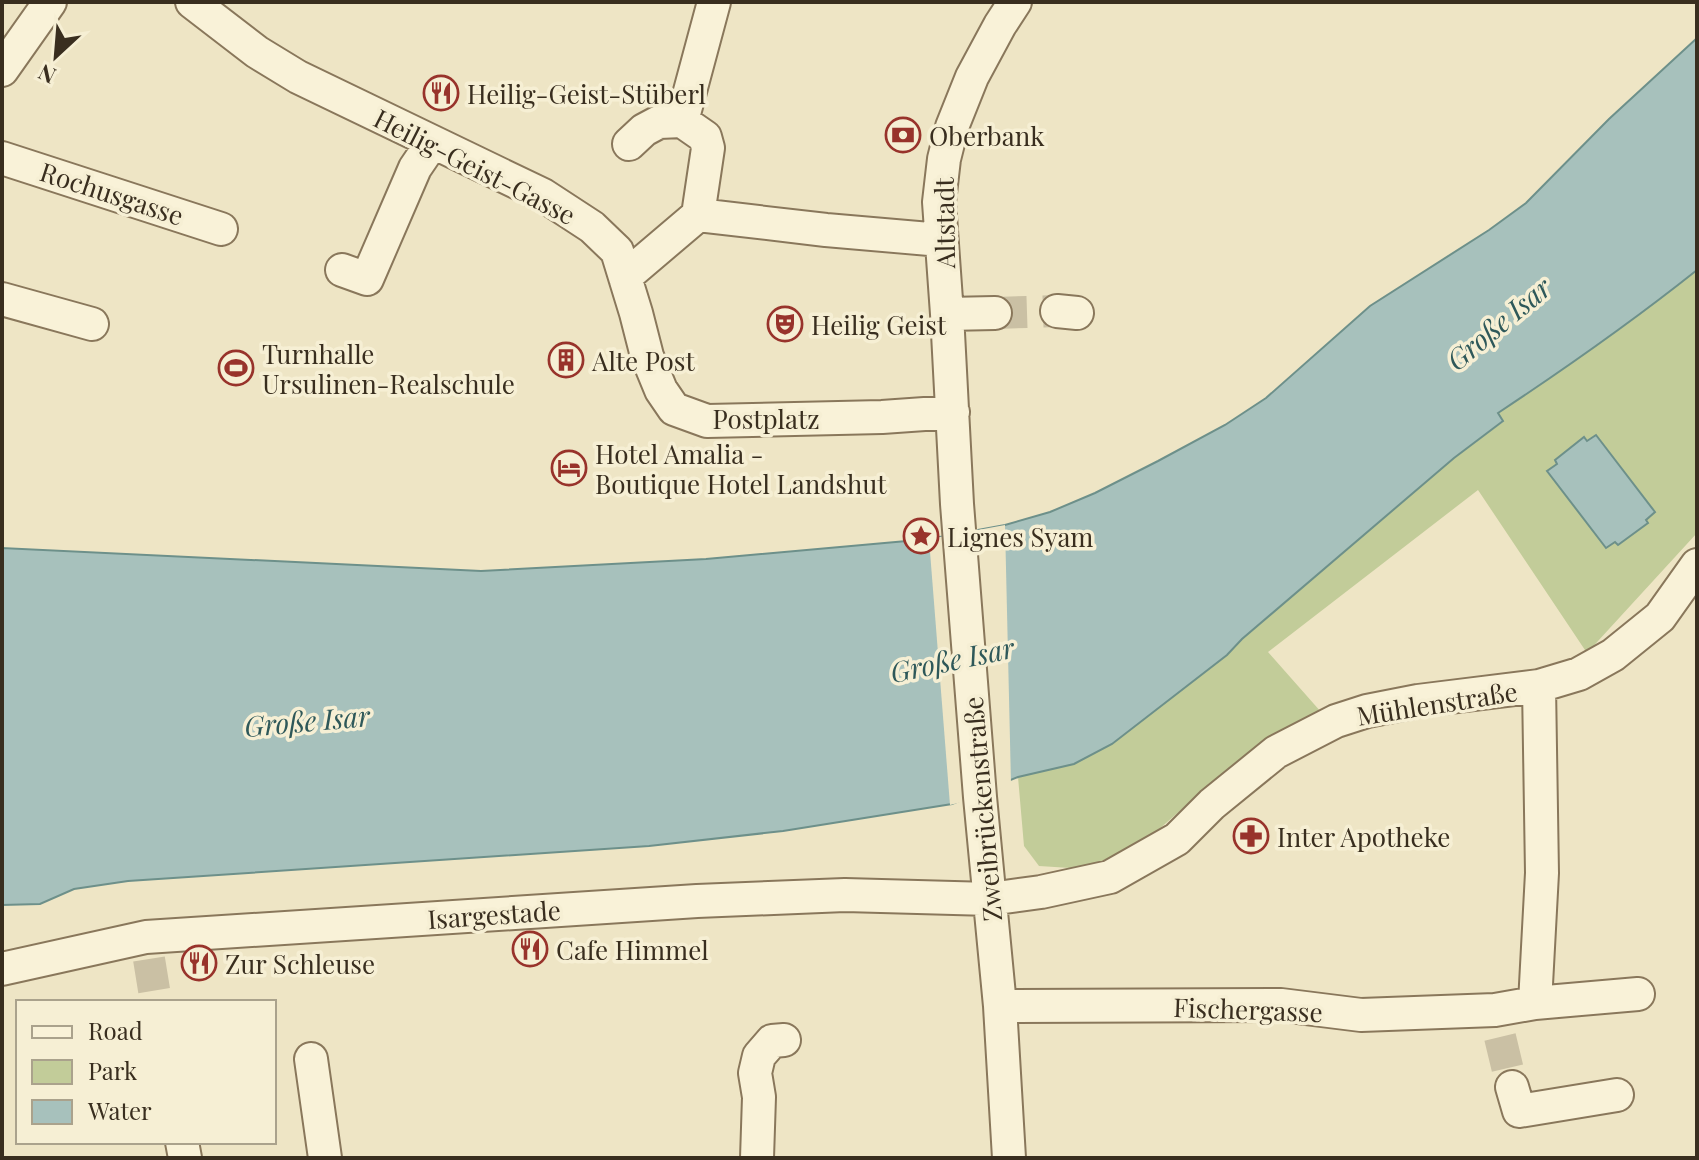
<svg xmlns="http://www.w3.org/2000/svg" width="1699" height="1160" viewBox="0 0 1699 1160" font-family="'Playfair Display',serif">
  <style>
    .green { fill: #c2cc99 }
    .water { fill: #a7c1bc; stroke: #6d908a; stroke-width: 2 }
    .pier { fill: #eee5c5 }
    .lines { fill: none; stroke-linecap: round; stroke-linejoin: round }
    .minor-tunnel { stroke: #cac0a4; stroke-width: 32; stroke-dasharray: 32 16; stroke-linecap: butt }
    .minor-casing { stroke: #89775b; stroke-width: 36 }
    .minor { stroke: #f9f2d8; stroke-width: 32 }
    .labels { text-anchor: middle; dominant-baseline: central; stroke-width: 7; stroke-linejoin: round; paint-order: stroke }
    .poi-label { font-size: 26px; fill: #392e1f; stroke: #f6efd4; text-anchor: start }
    .street-label { font-size: 26px; fill: #392e1f; stroke: #f6efd4 }
    .water-label { font-size: 28px; font-style: italic; fill: #2e5859; stroke: #f6efd4 }
  </style>
  <rect width="100%" height="100%" fill="#eee5c5"/>
  <path class="green" d="M 1697,270 L 1697,533 L 1587,653 L 1478,490 L 1268,652 L 1329,721 L 1254,750 L 1222,774 L 1150,837 L 1086,869 L 1039,866 L 1024,846 L 1018,777 L 1074,764 L 1112,744 L 1227,655 L 1242,639 L 1454,458 L 1503,422 L 1497,413 C 1566,368 1633,322 1697,270 Z"/>
  <path class="water" d="M 1697,38 L 1697,270 C 1633,321 1566,368 1498,413 L 1503,421 L 1454,458 L 1242,639 L 1227,655 L 1112,744 L 1074,764 L 1018,777 L 952,804 L 783,831 L 649,846 L 128,881 L 74,889 L 40,904 L 2,905 L 2,548 L 481,571 L 706,559 L 929,539 L 1005,525 L 1050,512 L 1095,493 L 1158,461 L 1225,425 L 1266,398 L 1370,306 L 1489,230 L 1526,203 L 1609,119 Z
    M 1596,435 L 1655,512 L 1646,520 L 1648,523 L 1618,545 L 1615,542 L 1606,548 L 1547,471 L 1557,464 L 1555,460 L 1584,437 L 1587,441 Z"/>
  <path class="pier" d="M 1005,525 L 1011,784 L 978,798 L 950,805 L 929,539 Z"/>
  <g class="lines">
    <path class="minor-tunnel" d="M 995,313 L 1057,311
      M 149,959 L 156,1002
      M 1500,1037 L 1512,1087"/>
    <g class="minor-casing">
      <path id="minor" d="M 192,2 L 257,52 L 298,77 L 543,195 L 592,227 L 617,251 L 636,313 L 647,356 L 661,390 L 674,409 L 707,421 L 882,417 L 953,412
        M 2,70 L 50,2
        M 682,121 L 714,2
        M 629,144 L 644,130 L 659,122 L 682,121 L 705,137 L 708,148 L 698,215
        M 2,158 L 221,229
        M 342,270 L 367,279 L 415,168 L 432,143
        M 625,277 L 698,215 L 826,230 L 941,240
        M 2,299 L 92,324
        M 1057,311 L 1077,313
        M 947,314 L 995,313
        M 2,969 L 146,937 L 697,901 L 845,895 L 990,899 L 1041,892 L 1110,877 L 1177,839 L 1212,804 L 1276,752 L 1336,721 L 1367,711 L 1418,701 L 1539,686 L 1579,674 L 1613,655 L 1660,617 L 1697,565
        M 1535,1003 L 1638,994
        M 1000,1006 L 1281,1005 L 1361,1015 L 1495,1010 L 1535,1003 L 1542,873 L 1539,686
        M 311,1059 L 325,1158
        M 1512,1087 L 1519,1111 L 1617,1095
        M 182,1142 L 185,1158
        M 757,1158 L 759,1097 L 755,1073 L 759,1056 L 772,1041 L 784,1040
        M 1009,1158 L 1000,1006 L 980,797 L 957,504 L 947,314 L 939,202 L 944,159 L 952,127 L 972,77 L 1000,25 L 1015,2"/>
    </g>
    <use href="#minor" class="minor"/>
  </g>
  <defs>
    <g id="restaurant-ring" transform="scale(1.8)"><circle r="9.5" fill="#f6efd4" stroke="#98332b" stroke-width="1.5"/><path d="M-5-6h1v4h1v-4h1v4h1v-4h1v5L-1.5 .5V6h-2V.5L-5-1ZM5-6V6H3V1.5H1.5Q1.5-4 5-6Z" fill="#98332b"/></g>
    <g id="bank-ring" transform="scale(1.8)"><circle r="9.5" fill="#f6efd4" stroke="#98332b" stroke-width="1.5"/><path d="M-6-4H6V4H-6ZM0-2.3a2.3 2.3 0 1 0 0 4.6a2.3 2.3 0 1 0 0-4.6Z" fill="#98332b"/></g>
    <g id="theatre-ring" transform="scale(1.8)"><circle r="9.5" fill="#f6efd4" stroke="#98332b" stroke-width="1.5"/><path d="M-5-5.5Q0-4 5-5.5V0Q5 5 0 6Q-5 5-5 0ZM-3.3-2.5H-1v1.5H-3.3ZM1-2.5H3.3v1.5H1ZM-2.8 1Q0 5.5 2.8 1Z" fill="#98332b"/></g>
    <g id="building-ring" transform="scale(1.8)"><circle r="9.5" fill="#f6efd4" stroke="#98332b" stroke-width="1.5"/><path d="M-4-6H4V6H1V3H-1V6H-4ZM-2.5-4.3h1.7v1.8h-1.7ZM.8-4.3h1.7v1.8H.8ZM-2.5-1h1.7V.8h-1.7ZM.8-1h1.7V.8H.8Z" fill="#98332b"/></g>
    <g id="stadium-ring" transform="scale(1.8)"><circle r="9.5" fill="#f6efd4" stroke="#98332b" stroke-width="1.5"/><path d="M0-5a6.5 5 0 1 0 0 10a6.5 5 0 1 0 0-10ZM-3.5-1.8h7v3.6h-7Z" fill="#98332b"/></g>
    <g id="hotel-ring" transform="scale(1.8)"><circle r="9.5" fill="#f6efd4" stroke="#98332b" stroke-width="1.5"/><path d="M-6-4.5h1.5V1H6V5H4.5V3h-9V5H-6ZM-4 0a1.8 1.8 0 1 1 3.6 0ZM.5 0V-2.5h3Q6-2.5 6 0Z" fill="#98332b"/></g>
    <g id="sight-ring" transform="scale(1.8)"><circle r="9.5" fill="#f6efd4" stroke="#98332b" stroke-width="1.5"/><path d="M0-6L1.8-2.2L6-1.7L2.9 1.2L3.7 5.4L0 3.3L-3.7 5.4L-2.9 1.2L-6-1.7L-1.8-2.2Z" fill="#98332b"/></g>
    <g id="pharmacy-ring" transform="scale(1.8)"><circle r="9.5" fill="#f6efd4" stroke="#98332b" stroke-width="1.5"/><path d="M-2-6h4v4h4v4h-4v4h-4v-4h-4v-4h4Z" fill="#98332b"/></g>
  </defs>
  <g fill-rule="evenodd">
    <use href="#restaurant-ring" x="441" y="93"/>
    <use href="#bank-ring" x="903" y="135"/>
    <use href="#theatre-ring" x="785" y="324"/>
    <use href="#building-ring" x="566" y="360"/>
    <use href="#stadium-ring" x="236" y="368"/>
    <use href="#hotel-ring" x="569" y="468"/>
    <use href="#sight-ring" x="921" y="536"/>
    <use href="#pharmacy-ring" x="1251" y="836"/>
    <use href="#restaurant-ring" x="530" y="949"/>
    <use href="#restaurant-ring" x="199" y="963"/>
  </g>
  <g class="labels">
    <g class="poi-label">
      <text x="467" y="93">Heilig-Geist-Stüberl</text>
      <text x="929" y="135">Oberbank</text>
      <text x="811" y="324">Heilig Geist</text>
      <text x="262" y="353">Turnhalle<tspan x="262" dy="30">Ursulinen-Realschule</tspan></text>
      <text x="592" y="360">Alte Post</text>
      <text x="595" y="453">Hotel Amalia -<tspan x="595" dy="30">Boutique Hotel Landshut</tspan></text>
      <text x="947" y="536">Lignes Syam</text>
      <text x="1277" y="836">Inter Apotheke</text>
      <text x="556" y="949">Cafe Himmel</text>
      <text x="225" y="963">Zur Schleuse</text>
    </g>
    <g class="street-label">
      <text transform="translate(475 166) rotate(27)">Heilig-Geist-Gasse</text>
      <text transform="translate(112 193) rotate(18)">Rochusgasse</text>
      <text transform="translate(944 223) rotate(-91)">Altstadt</text>
      <text x="766" y="418">Postplatz</text>
      <text transform="translate(1437 703) rotate(-9)">Mühlenstraße</text>
      <text transform="translate(982 809) rotate(-95)">Zweibrückenstraße</text>
      <text transform="translate(494 914) rotate(-4)">Isargestade</text>
      <text transform="translate(1248 1009) rotate(2)">Fischergasse</text>
    </g>
    <g class="water-label">
      <text transform="translate(1498 323) rotate(-40)">Große Isar</text>
      <text transform="translate(952 659) rotate(-12)">Große Isar</text>
      <text transform="translate(307 720) rotate(-5)">Große Isar</text>
    </g>
  </g>
  <rect width="1699" height="1160" fill="none" stroke="#392e1f" stroke-width="8"/>
  <rect x="16" y="1000" width="260" height="144" fill="#f6efd4" stroke="#aaa28c" stroke-width="2"/>
  <rect x="32" y="1026" width="40" height="12" fill="#f9f2d8" stroke="#aaa28c" stroke-width="2"/>
  <text x="88" y="1040" font-size="24" fill="#392e1f">Road</text>
  <rect x="32" y="1060" width="40" height="24" fill="#c2cc99" stroke="#aaa28c" stroke-width="2"/>
  <text x="88" y="1080" font-size="24" fill="#392e1f">Park</text>
  <rect x="32" y="1100" width="40" height="24" fill="#a7c1bc" stroke="#aaa28c" stroke-width="2"/>
  <text x="88" y="1120" font-size="24" fill="#392e1f">Water</text>
  <g transform="translate(56 56) rotate(206)" stroke="#f6efd4" stroke-width="6" paint-order="stroke">
  <path d="M0-6L14 30L0 20L-14 30Z" fill="#392e1f"/>
  <text y="-12" font-size="22" font-weight="bold" text-anchor="middle" fill="#392e1f">N</text>
  </g>
</svg>
